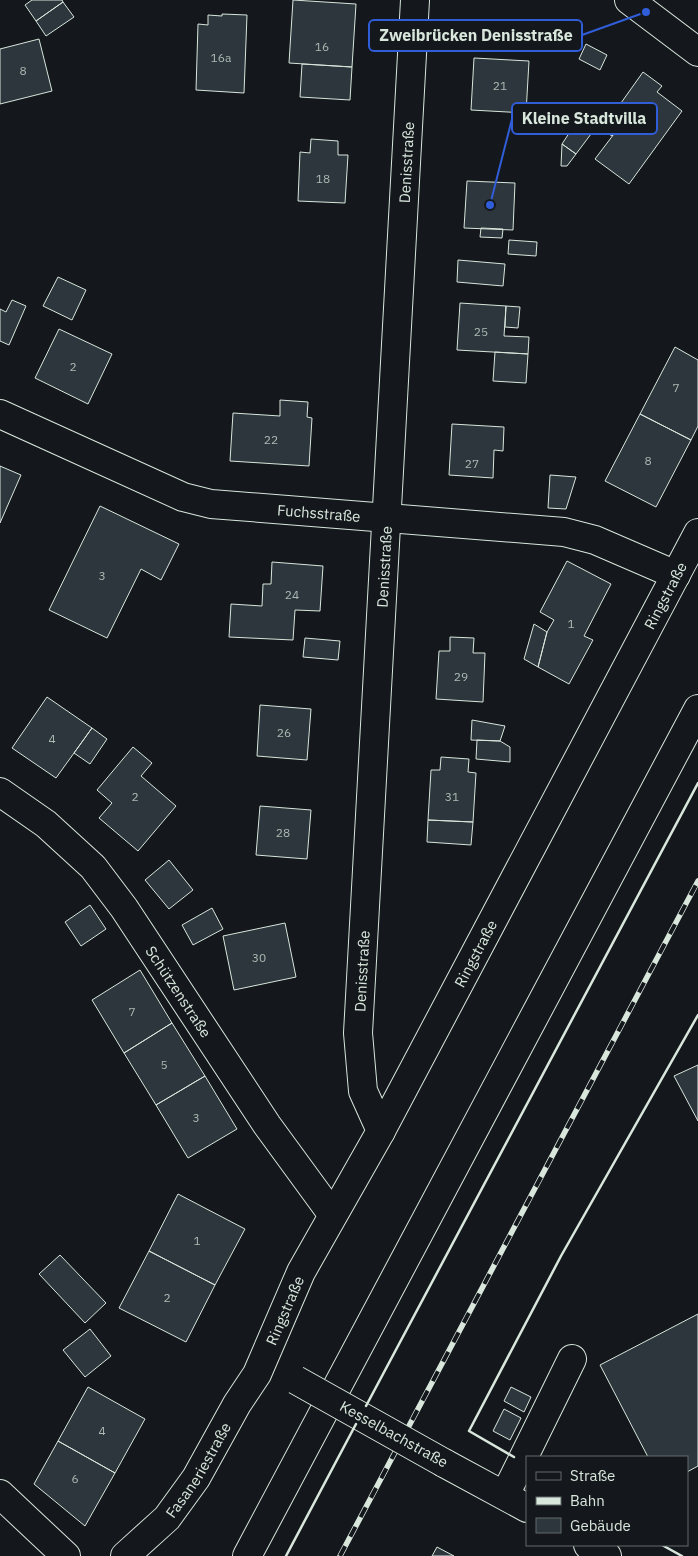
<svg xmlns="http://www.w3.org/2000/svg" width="698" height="1556" viewBox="0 0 698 1556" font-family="'IBM Plex Sans',sans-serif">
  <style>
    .building { fill: #2c363c; stroke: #d8e6dc }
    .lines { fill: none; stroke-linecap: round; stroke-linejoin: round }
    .minor-casing { stroke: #d8e6dc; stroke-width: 30 }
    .major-casing { stroke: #d8e6dc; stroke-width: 30 }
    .minor { stroke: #14181c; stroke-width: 28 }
    .major { stroke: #14181c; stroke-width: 28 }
    .rail-casing { stroke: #d8e6dc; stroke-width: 5.5 }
    .rail { stroke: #14181c; stroke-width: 4; stroke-dasharray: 11; stroke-linecap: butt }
    .minor-bridge-casing { stroke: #d8e6dc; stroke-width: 30; stroke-linecap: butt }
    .minor-bridge { stroke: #14181c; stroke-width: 28 }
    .wall { stroke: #d8e6dc; stroke-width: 2.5 }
    .labels { text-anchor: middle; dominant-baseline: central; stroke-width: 4; stroke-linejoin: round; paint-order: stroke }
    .number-label { font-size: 12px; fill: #adbab4 }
    .street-label { font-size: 15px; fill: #d8e6dc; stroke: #14181c }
    .leader { fill: none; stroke: #305dd8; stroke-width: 2 }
    .callout-dot { fill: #305dd8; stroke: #14181c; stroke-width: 2 }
    .callout { fill: #14181c; stroke: #305dd8; stroke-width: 2 }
    .callout-label { font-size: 16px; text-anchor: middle; font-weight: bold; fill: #d8e6dc }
  </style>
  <rect width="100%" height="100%" fill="#14181c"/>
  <path class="building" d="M 32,0 L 62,0 L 63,2 L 36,21 L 25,5 Z
    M 293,0 L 356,4 L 352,67 L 289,63 Z
    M 63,2 L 74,17 L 46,36 L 36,21 Z
    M 222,14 L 247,15 L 244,93 L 196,90 L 198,24 L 208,25 L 208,15 L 222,16 Z
    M 39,39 L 52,91 L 0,104 L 0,49 Z
    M 586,44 L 607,55 L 600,70 L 579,59 Z
    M 474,58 L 529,61 L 526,113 L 471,110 Z
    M 302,64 L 352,67 L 350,100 L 300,97 Z
    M 643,72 L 662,86 L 657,92 L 682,111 L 629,184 L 595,159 L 620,126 L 618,124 L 623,116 L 616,110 Z
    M 616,110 L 623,116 L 618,124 L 620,126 L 612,136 L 601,129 Z
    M 579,118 L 594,130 L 576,154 L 562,144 Z
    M 311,139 L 338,141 L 338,155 L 348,155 L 345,203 L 298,201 L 300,152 L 310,153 Z
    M 562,144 L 576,154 L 567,166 L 561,166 Z
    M 467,181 L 515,183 L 513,230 L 464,228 Z
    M 481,228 L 503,229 L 502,238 L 480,237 Z
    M 509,240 L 537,242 L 536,256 L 508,254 Z
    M 458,260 L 505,264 L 503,286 L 457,282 Z
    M 58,277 L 86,290 L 72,320 L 43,306 Z
    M 12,300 L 26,306 L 9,345 L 0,341 L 0,309 L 6,312 Z
    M 460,303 L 506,306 L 504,336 L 529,337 L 528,354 L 457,350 Z
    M 506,306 L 520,307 L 518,328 L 505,327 Z
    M 59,329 L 112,354 L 88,404 L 35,378 Z
    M 675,347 L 698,360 L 698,426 L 691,440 L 640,414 Z
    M 495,352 L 528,354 L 526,383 L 493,381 Z
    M 280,400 L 308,402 L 307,417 L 312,418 L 309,466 L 230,461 L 233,413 L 280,416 Z
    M 640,414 L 691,440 L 656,507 L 605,481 Z
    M 452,424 L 504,427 L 503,451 L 494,450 L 493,478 L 449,475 Z
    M 0,466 L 21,475 L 0,523 Z
    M 550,475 L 576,477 L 566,509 L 548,508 Z
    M 100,506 L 179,544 L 161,580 L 141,569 L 107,638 L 49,610 Z
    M 567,561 L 611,584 L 584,636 L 593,640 L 569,684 L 538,667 L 547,632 L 554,620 L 540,612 Z
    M 272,562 L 323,566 L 320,611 L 295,610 L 293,640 L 229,637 L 231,604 L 262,606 L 263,584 L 271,584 Z
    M 534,624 L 547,632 L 538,667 L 524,659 Z
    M 450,637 L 474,638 L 473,653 L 485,653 L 483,702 L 436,699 L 439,651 L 450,651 Z
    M 305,638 L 340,641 L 338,660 L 303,657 Z
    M 47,697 L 92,728 L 56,778 L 12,748 Z
    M 260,705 L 311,709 L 307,760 L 257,756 Z
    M 472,720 L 505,726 L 500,741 L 471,740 Z
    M 92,728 L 107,739 L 90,764 L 74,753 Z
    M 477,740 L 500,741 L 510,747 L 510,762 L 476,759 Z
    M 133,747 L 152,763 L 141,776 L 176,806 L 138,851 L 99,818 L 112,803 L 97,790 Z
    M 441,757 L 469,759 L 468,772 L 476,773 L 473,822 L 428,820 L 431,770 L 440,770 Z
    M 260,806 L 311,810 L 307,859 L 256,855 Z
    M 428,820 L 473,822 L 471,845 L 427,842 Z
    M 169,860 L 193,890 L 169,909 L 145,880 Z
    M 90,905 L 106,929 L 81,946 L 65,922 Z
    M 212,908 L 223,929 L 193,945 L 182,925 Z
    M 285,923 L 296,977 L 234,990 L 223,936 Z
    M 140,970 L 172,1023 L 124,1053 L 92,1000 Z
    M 172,1023 L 205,1076 L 156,1105 L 124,1053 Z
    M 698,1065 L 698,1121 L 674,1076 Z
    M 205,1076 L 237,1129 L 188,1158 L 156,1105 Z
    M 178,1194 L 245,1229 L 215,1285 L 149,1251 Z
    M 149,1251 L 215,1285 L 186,1342 L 119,1308 Z
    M 60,1255 L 106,1303 L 85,1323 L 39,1274 Z
    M 698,1314 L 698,1466 L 687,1472 L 687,1457 L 648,1457 L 600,1365 Z
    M 90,1329 L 111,1356 L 85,1377 L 63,1350 Z
    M 88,1387 L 145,1419 L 115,1473 L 58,1441 Z
    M 511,1387 L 531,1397 L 524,1412 L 504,1401 Z
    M 504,1409 L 521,1418 L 510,1440 L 493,1431 Z
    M 58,1441 L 115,1473 L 85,1526 L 34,1484 Z
    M 437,1547 L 454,1556 L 432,1556 Z"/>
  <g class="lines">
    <g class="minor-casing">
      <g id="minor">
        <path id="s1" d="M 0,414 L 183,497 L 211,504 L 564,532 L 595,540 L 676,575"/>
        <path id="s2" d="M 0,792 L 46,824 L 93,867 L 124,908 L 267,1125 L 332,1214"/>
        <path id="s3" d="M 381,1131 L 363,1091 L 358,1033 L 415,0"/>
        <path d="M 444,1463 L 527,1508"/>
        <path d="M 0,1494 L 66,1556"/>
        <path d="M 505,1495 L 572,1359"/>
        <path d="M 588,1545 L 607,1556"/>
        <path id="s4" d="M 125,1556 L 167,1518 L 196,1478 L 237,1404 L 257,1374 L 301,1272 L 381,1131 L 698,533"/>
      </g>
    </g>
    <g class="major-casing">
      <path id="major" d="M 629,0 L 698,52
        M 247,1556 L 698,709"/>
    </g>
    <use href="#minor" class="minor"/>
    <use href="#major" class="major"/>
    <g class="rail-casing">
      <path id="rail" d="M 340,1556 L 698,881"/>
    </g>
    <use href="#rail" class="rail"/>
    <g class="minor-bridge-casing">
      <path id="minor-bridge" d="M 296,1380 L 444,1463"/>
    </g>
    <use href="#minor-bridge" class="minor-bridge"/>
    <path class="wall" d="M 366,1406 L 698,783
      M 514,1457 L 469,1431 L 561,1256 L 698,1015
      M 662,1545 L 682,1556
      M 286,1556 L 356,1424"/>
  </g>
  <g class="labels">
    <g class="number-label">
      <text x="322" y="46">16</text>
      <text x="221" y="57">16a</text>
      <text x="23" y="70">8</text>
      <text x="500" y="85">21</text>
      <text x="323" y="178">18</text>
      <text x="481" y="331">25</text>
      <text x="73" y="366">2</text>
      <text x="676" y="387">7</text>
      <text x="271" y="439">22</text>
      <text x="648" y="460">8</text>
      <text x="472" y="463">27</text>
      <text x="102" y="575">3</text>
      <text x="292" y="594">24</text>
      <text x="571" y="623">1</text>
      <text x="461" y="676">29</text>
      <text x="284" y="732">26</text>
      <text x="52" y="738">4</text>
      <text x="135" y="796">2</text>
      <text x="452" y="796">31</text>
      <text x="283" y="832">28</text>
      <text x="259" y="957">30</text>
      <text x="132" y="1011">7</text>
      <text x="164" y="1064">5</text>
      <text x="196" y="1117">3</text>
      <text x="197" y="1240">1</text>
      <text x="167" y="1297">2</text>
      <text x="102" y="1430">4</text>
      <text x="75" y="1478">6</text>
    </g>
    <g class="street-label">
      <text stroke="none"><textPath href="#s3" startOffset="974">Denisstraße</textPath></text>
      <text stroke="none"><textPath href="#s1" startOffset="338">Fuchsstraße</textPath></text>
      <text stroke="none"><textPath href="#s3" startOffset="569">Denisstraße</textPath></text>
      <text stroke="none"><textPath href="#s4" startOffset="1106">Ringstraße</textPath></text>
      <text stroke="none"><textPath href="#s4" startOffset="701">Ringstraße</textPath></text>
      <text stroke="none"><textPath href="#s3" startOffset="164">Denisstraße</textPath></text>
      <text stroke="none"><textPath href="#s2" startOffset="271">Schützenstraße</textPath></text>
      <text stroke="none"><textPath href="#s4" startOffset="296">Ringstraße</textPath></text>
      <text transform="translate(394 1434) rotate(29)">Kesselbachstraße</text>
      <text stroke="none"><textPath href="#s4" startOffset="114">Fasaneriestraße</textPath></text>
    </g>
  </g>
  <path class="leader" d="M646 12L582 35M490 205L512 119"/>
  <g class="callout-dot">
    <circle cx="646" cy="12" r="5"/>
    <circle cx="490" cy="205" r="5"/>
  </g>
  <g class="callout">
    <rect x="369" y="20" width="213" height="31" rx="5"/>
    <rect x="512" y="103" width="145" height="31" rx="5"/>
  </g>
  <g class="callout-label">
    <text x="476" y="41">Zweibrücken Denisstraße</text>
    <text x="584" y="124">Kleine Stadtvilla</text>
  </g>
  <rect x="526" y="1456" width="162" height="90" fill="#14181c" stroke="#626a69"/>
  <rect x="536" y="1472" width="25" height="8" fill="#14181c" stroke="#626a69"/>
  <text x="570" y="1481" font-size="15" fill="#d8e6dc">Straße</text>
  <rect x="536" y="1497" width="25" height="8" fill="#d8e6dc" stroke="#626a69"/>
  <text x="570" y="1506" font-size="15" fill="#d8e6dc">Bahn</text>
  <rect x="536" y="1518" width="25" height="15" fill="#2c363c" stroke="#626a69"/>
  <text x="570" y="1531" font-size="15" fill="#d8e6dc">Gebäude</text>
</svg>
